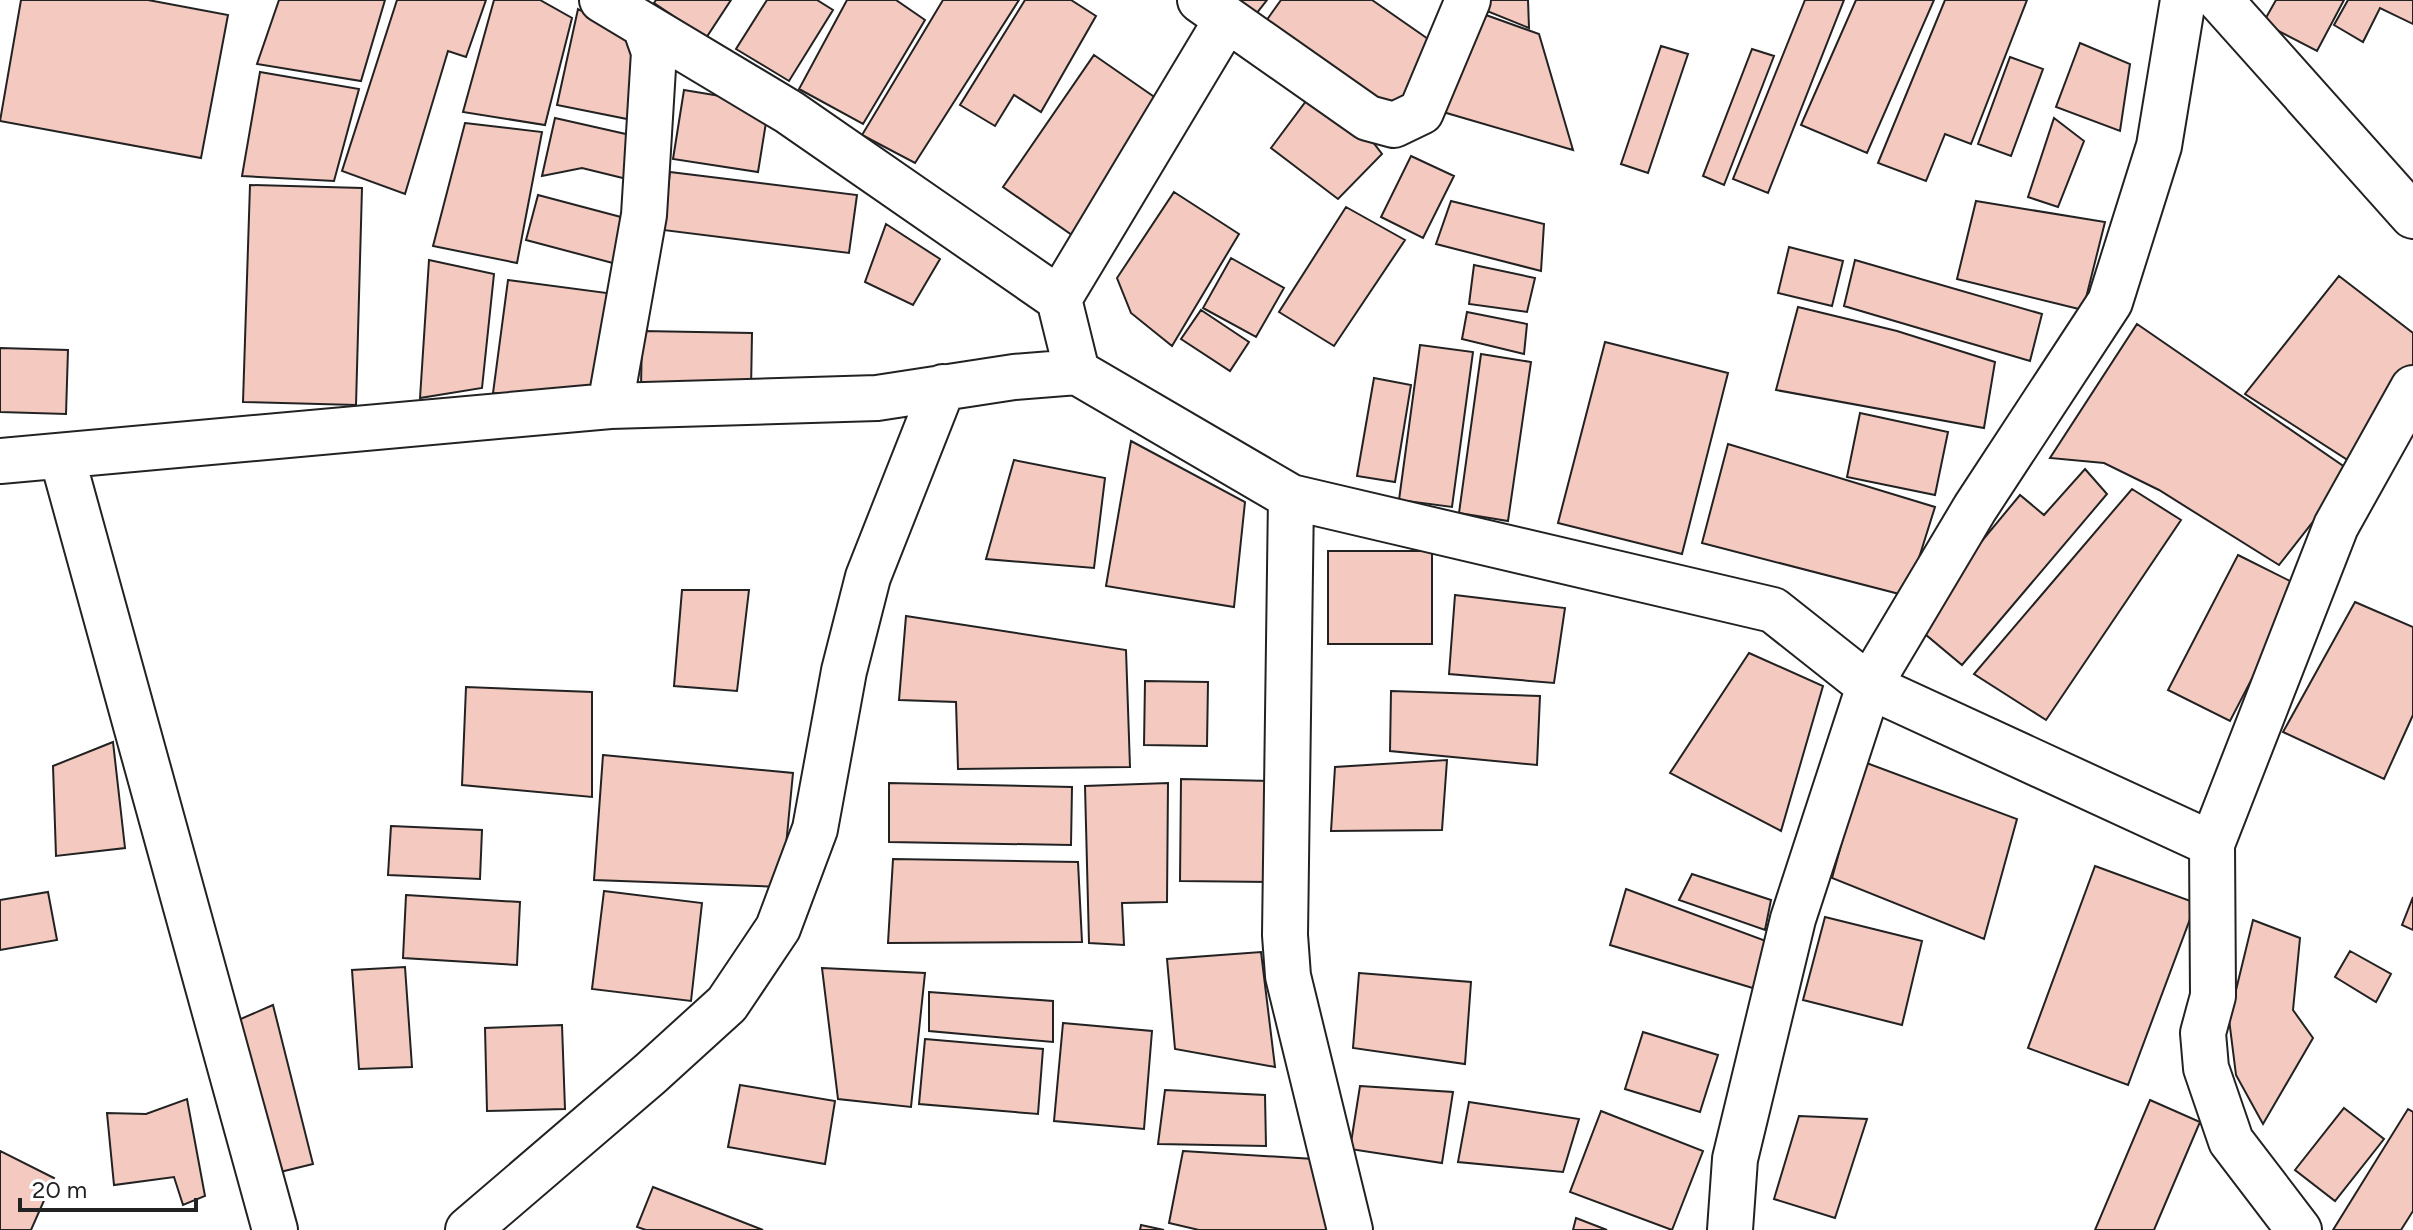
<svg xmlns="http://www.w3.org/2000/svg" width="2413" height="1230" viewBox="0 0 2413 1230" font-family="Figtree,sans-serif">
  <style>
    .building { fill: #f3c9c0; stroke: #222; stroke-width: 2 }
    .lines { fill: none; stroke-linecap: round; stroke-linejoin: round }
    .minor-casing { stroke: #222; stroke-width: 48 }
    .major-casing { stroke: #222; stroke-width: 48 }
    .minor { stroke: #fff; stroke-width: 44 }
    .major { stroke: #fff; stroke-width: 44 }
  </style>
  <rect width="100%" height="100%" fill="#fff"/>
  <path class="building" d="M 21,0 L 148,0 L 228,15 L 201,158 L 0,121 Z
    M 279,0 L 385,0 L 361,81 L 257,64 Z
    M 397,0 L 486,0 L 466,57 L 448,51 L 405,194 L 342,171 Z
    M 494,0 L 540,0 L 572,18 L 545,125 L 463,112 Z
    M 656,0 L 731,0 L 706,38 L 654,3 Z
    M 767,0 L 817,0 L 833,10 L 789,81 L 736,49 Z
    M 847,0 L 896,0 L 925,20 L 863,124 L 799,89 Z
    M 943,0 L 1019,0 L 915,163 L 862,135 Z
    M 1025,0 L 1071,0 L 1096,16 L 1041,112 L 1014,95 L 995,126 L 960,105 Z
    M 1237,0 L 1267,0 L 1256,14 Z
    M 1281,0 L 1372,0 L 1441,48 L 1392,118 L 1261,28 Z
    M 1487,0 L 1528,0 L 1529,28 L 1482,9 Z
    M 1805,0 L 1844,0 L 1768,193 L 1733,179 Z
    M 1856,0 L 1934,0 L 1867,153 L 1801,125 Z
    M 1945,0 L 2027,0 L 1971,144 L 1945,134 L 1926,181 L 1878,163 Z
    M 2276,0 L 2344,0 L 2317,51 L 2263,23 Z
    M 2348,0 L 2413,0 L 2413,24 L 2380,8 L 2363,42 L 2334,25 Z
    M 578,9 L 646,48 L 637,121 L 557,105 Z
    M 1472,10 L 1539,34 L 1573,150 L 1443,112 Z
    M 2080,43 L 2130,64 L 2120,131 L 2056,107 Z
    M 1661,46 L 1688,54 L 1648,173 L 1621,164 Z
    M 1752,49 L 1774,56 L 1724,185 L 1703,176 Z
    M 1094,55 L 1163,103 L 1072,235 L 1003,187 Z
    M 2010,57 L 2043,69 L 2011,156 L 1978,144 Z
    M 260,72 L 359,89 L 334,181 L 242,176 Z
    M 1318,85 L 1349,111 L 1382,154 L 1338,199 L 1271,148 Z
    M 684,90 L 769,104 L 758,172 L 673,159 Z
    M 555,118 L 648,139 L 635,181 L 582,168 L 542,176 Z
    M 2054,118 L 2084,141 L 2058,207 L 2028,197 Z
    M 465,123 L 542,132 L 517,263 L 433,246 Z
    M 1411,156 L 1454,176 L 1423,238 L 1381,217 Z
    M 670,172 L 857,195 L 849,253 L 663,230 Z
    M 250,185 L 362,188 L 356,405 L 243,402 Z
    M 1174,192 L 1239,234 L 1172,346 L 1131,313 L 1117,278 Z
    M 538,195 L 636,221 L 624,266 L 526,240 Z
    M 1451,201 L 1544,224 L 1541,271 L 1436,244 Z
    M 1976,201 L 2105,222 L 2083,310 L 1957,279 Z
    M 1346,207 L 1405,240 L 1334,346 L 1279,312 Z
    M 886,224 L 940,259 L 913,305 L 865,282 Z
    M 1789,247 L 1843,261 L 1832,306 L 1778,293 Z
    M 1231,258 L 1284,288 L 1256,337 L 1203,308 Z
    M 429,260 L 494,274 L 482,388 L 420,398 Z
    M 1855,260 L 2042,314 L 2030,361 L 1844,306 Z
    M 1474,265 L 1535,278 L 1527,312 L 1469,304 Z
    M 2339,276 L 2413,333 L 2413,370 L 2357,466 L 2245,394 Z
    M 508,280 L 607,293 L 596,395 L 493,393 Z
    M 1798,307 L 1897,331 L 1995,362 L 1984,428 L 1776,390 Z
    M 1201,310 L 1249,342 L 1230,371 L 1181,339 Z
    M 1467,312 L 1527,324 L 1524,354 L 1462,339 Z
    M 2137,324 L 2352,472 L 2279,565 L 2159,490 L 2104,463 L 2050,458 Z
    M 642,331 L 752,333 L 751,391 L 641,388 Z
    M 1605,342 L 1728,373 L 1682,554 L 1558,523 Z
    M 1420,345 L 1473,352 L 1452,507 L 1399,500 Z
    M 0,348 L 68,350 L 66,414 L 0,412 Z
    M 1481,354 L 1531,362 L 1508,521 L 1459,513 Z
    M 1374,378 L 1411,385 L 1395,482 L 1357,476 Z
    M 1860,413 L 1948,432 L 1935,495 L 1847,477 Z
    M 1131,441 L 1245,502 L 1234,607 L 1106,586 Z
    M 1728,444 L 1935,507 L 1907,596 L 1702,543 Z
    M 1014,460 L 1105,478 L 1094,568 L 986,559 Z
    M 2085,469 L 2107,494 L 1962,665 L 1913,624 L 2020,495 L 2044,515 Z
    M 2132,489 L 2181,520 L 2046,720 L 1974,674 Z
    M 1328,551 L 1432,551 L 1432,644 L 1328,644 Z
    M 2238,555 L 2300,586 L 2230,721 L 2168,690 Z
    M 682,590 L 749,590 L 737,691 L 674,686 Z
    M 1455,595 L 1565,608 L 1554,683 L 1449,674 Z
    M 2355,602 L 2413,627 L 2413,715 L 2384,779 L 2283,732 Z
    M 906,616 L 1126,650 L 1130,767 L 958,769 L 956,702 L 899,700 Z
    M 1749,653 L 1823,686 L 1781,831 L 1670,773 Z
    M 1145,681 L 1208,682 L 1207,746 L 1144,745 Z
    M 466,687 L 592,692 L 592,797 L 462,785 Z
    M 1391,691 L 1540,696 L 1537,765 L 1390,751 Z
    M 113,742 L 125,848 L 56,856 L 53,766 Z
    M 603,755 L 793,773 L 782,887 L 594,880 Z
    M 1447,760 L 1442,830 L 1331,831 L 1335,767 Z
    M 1864,762 L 2017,819 L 1984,939 L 1832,878 Z
    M 1181,779 L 1272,781 L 1270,882 L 1180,881 Z
    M 889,783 L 1072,787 L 1071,845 L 889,842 Z
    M 1168,783 L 1167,902 L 1122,903 L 1124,945 L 1089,943 L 1085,786 Z
    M 391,826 L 482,830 L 480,879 L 388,875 Z
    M 893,859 L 1078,862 L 1082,942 L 888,943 Z
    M 2095,866 L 2196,903 L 2128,1085 L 2028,1048 Z
    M 1692,874 L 1771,900 L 1765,930 L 1679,900 Z
    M 1626,889 L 1774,944 L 1756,989 L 1610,945 Z
    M 604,891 L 702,903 L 691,1001 L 592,989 Z
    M 48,892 L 57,940 L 0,950 L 0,900 Z
    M 406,895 L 520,902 L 517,965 L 403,958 Z
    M 2413,897 L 2413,930 L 2402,925 Z
    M 1825,917 L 1922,941 L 1902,1025 L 1803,1000 Z
    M 2253,920 L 2300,938 L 2293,1010 L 2313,1038 L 2263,1124 L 2236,1075 L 2229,1019 Z
    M 2350,951 L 2391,974 L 2376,1002 L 2335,977 Z
    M 1261,952 L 1275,1067 L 1175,1049 L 1167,959 Z
    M 405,967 L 412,1067 L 359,1069 L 352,970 Z
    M 822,968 L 925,973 L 911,1107 L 838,1099 Z
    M 1359,973 L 1471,982 L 1465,1064 L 1353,1048 Z
    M 929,992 L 1053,1001 L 1053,1042 L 929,1031 Z
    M 273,1005 L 313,1164 L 276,1173 L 236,1021 Z
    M 1063,1023 L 1152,1031 L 1144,1129 L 1054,1121 Z
    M 562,1025 L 565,1109 L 487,1111 L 485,1028 Z
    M 1643,1032 L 1718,1055 L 1700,1112 L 1625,1089 Z
    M 925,1039 L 1043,1049 L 1038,1114 L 919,1104 Z
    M 740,1085 L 835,1101 L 825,1164 L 728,1147 Z
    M 1360,1086 L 1453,1092 L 1442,1163 L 1350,1149 Z
    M 1165,1090 L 1265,1095 L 1266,1146 L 1158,1144 Z
    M 187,1099 L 205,1196 L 183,1205 L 174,1177 L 114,1185 L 107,1113 L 146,1114 Z
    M 2150,1100 L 2200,1122 L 2154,1230 L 2095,1230 Z
    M 1469,1102 L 1579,1119 L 1563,1172 L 1458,1162 Z
    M 2344,1108 L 2384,1139 L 2335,1201 L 2295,1170 Z
    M 2408,1109 L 2413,1112 L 2413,1211 L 2401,1230 L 2333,1230 Z
    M 1601,1111 L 1703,1151 L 1672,1230 L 1570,1192 Z
    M 1799,1116 L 1867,1119 L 1835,1218 L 1774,1199 Z
    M 0,1151 L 54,1178 L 31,1230 L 0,1230 Z
    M 1183,1151 L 1314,1159 L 1331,1230 L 1199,1230 L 1169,1223 Z
    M 653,1187 L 763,1230 L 646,1230 L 637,1227 Z
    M 1576,1218 L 1607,1230 L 1573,1230 Z
    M 1141,1225 L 1164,1230 L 1140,1230 Z"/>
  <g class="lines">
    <g class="minor-casing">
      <path id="minor" d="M 602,0 L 789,112 L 1059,299 L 1077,372
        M 1200,0 L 1368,118 L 1394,125 L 1421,112 L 1468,0
        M 1059,299 L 1227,19
        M 610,406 L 644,215 L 654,52 L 646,29
        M 62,457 L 275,1230
        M 0,461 L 610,406 L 877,398 L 1014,377 L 1077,372 L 1291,497 L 1773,610 L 1869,686 L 2212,844 L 2213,996 L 2203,1033 L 2206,1068 L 2231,1141 L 2299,1230
        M 1291,497 L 1285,935 L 1288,976 L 1350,1230
        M 2212,844 L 2336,526 L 2413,388
        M 468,1230 L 650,1074 L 727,1004 L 778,928 L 815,829 L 844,671 L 868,577 L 943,387
        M 1730,1230 L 1735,1159 L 1793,919 L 1869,686 L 1975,508 L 2110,302 L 2159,146 L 2183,0"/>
    </g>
    <g class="major-casing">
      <path id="major" d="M 2220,0 L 2413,216"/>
    </g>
    <use href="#minor" class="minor"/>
    <use href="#major" class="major"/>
  </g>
  <path d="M20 1198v12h176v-12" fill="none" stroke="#222222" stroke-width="4"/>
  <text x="32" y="1198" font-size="24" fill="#222222" stroke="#ffffff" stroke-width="6" paint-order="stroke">20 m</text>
</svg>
